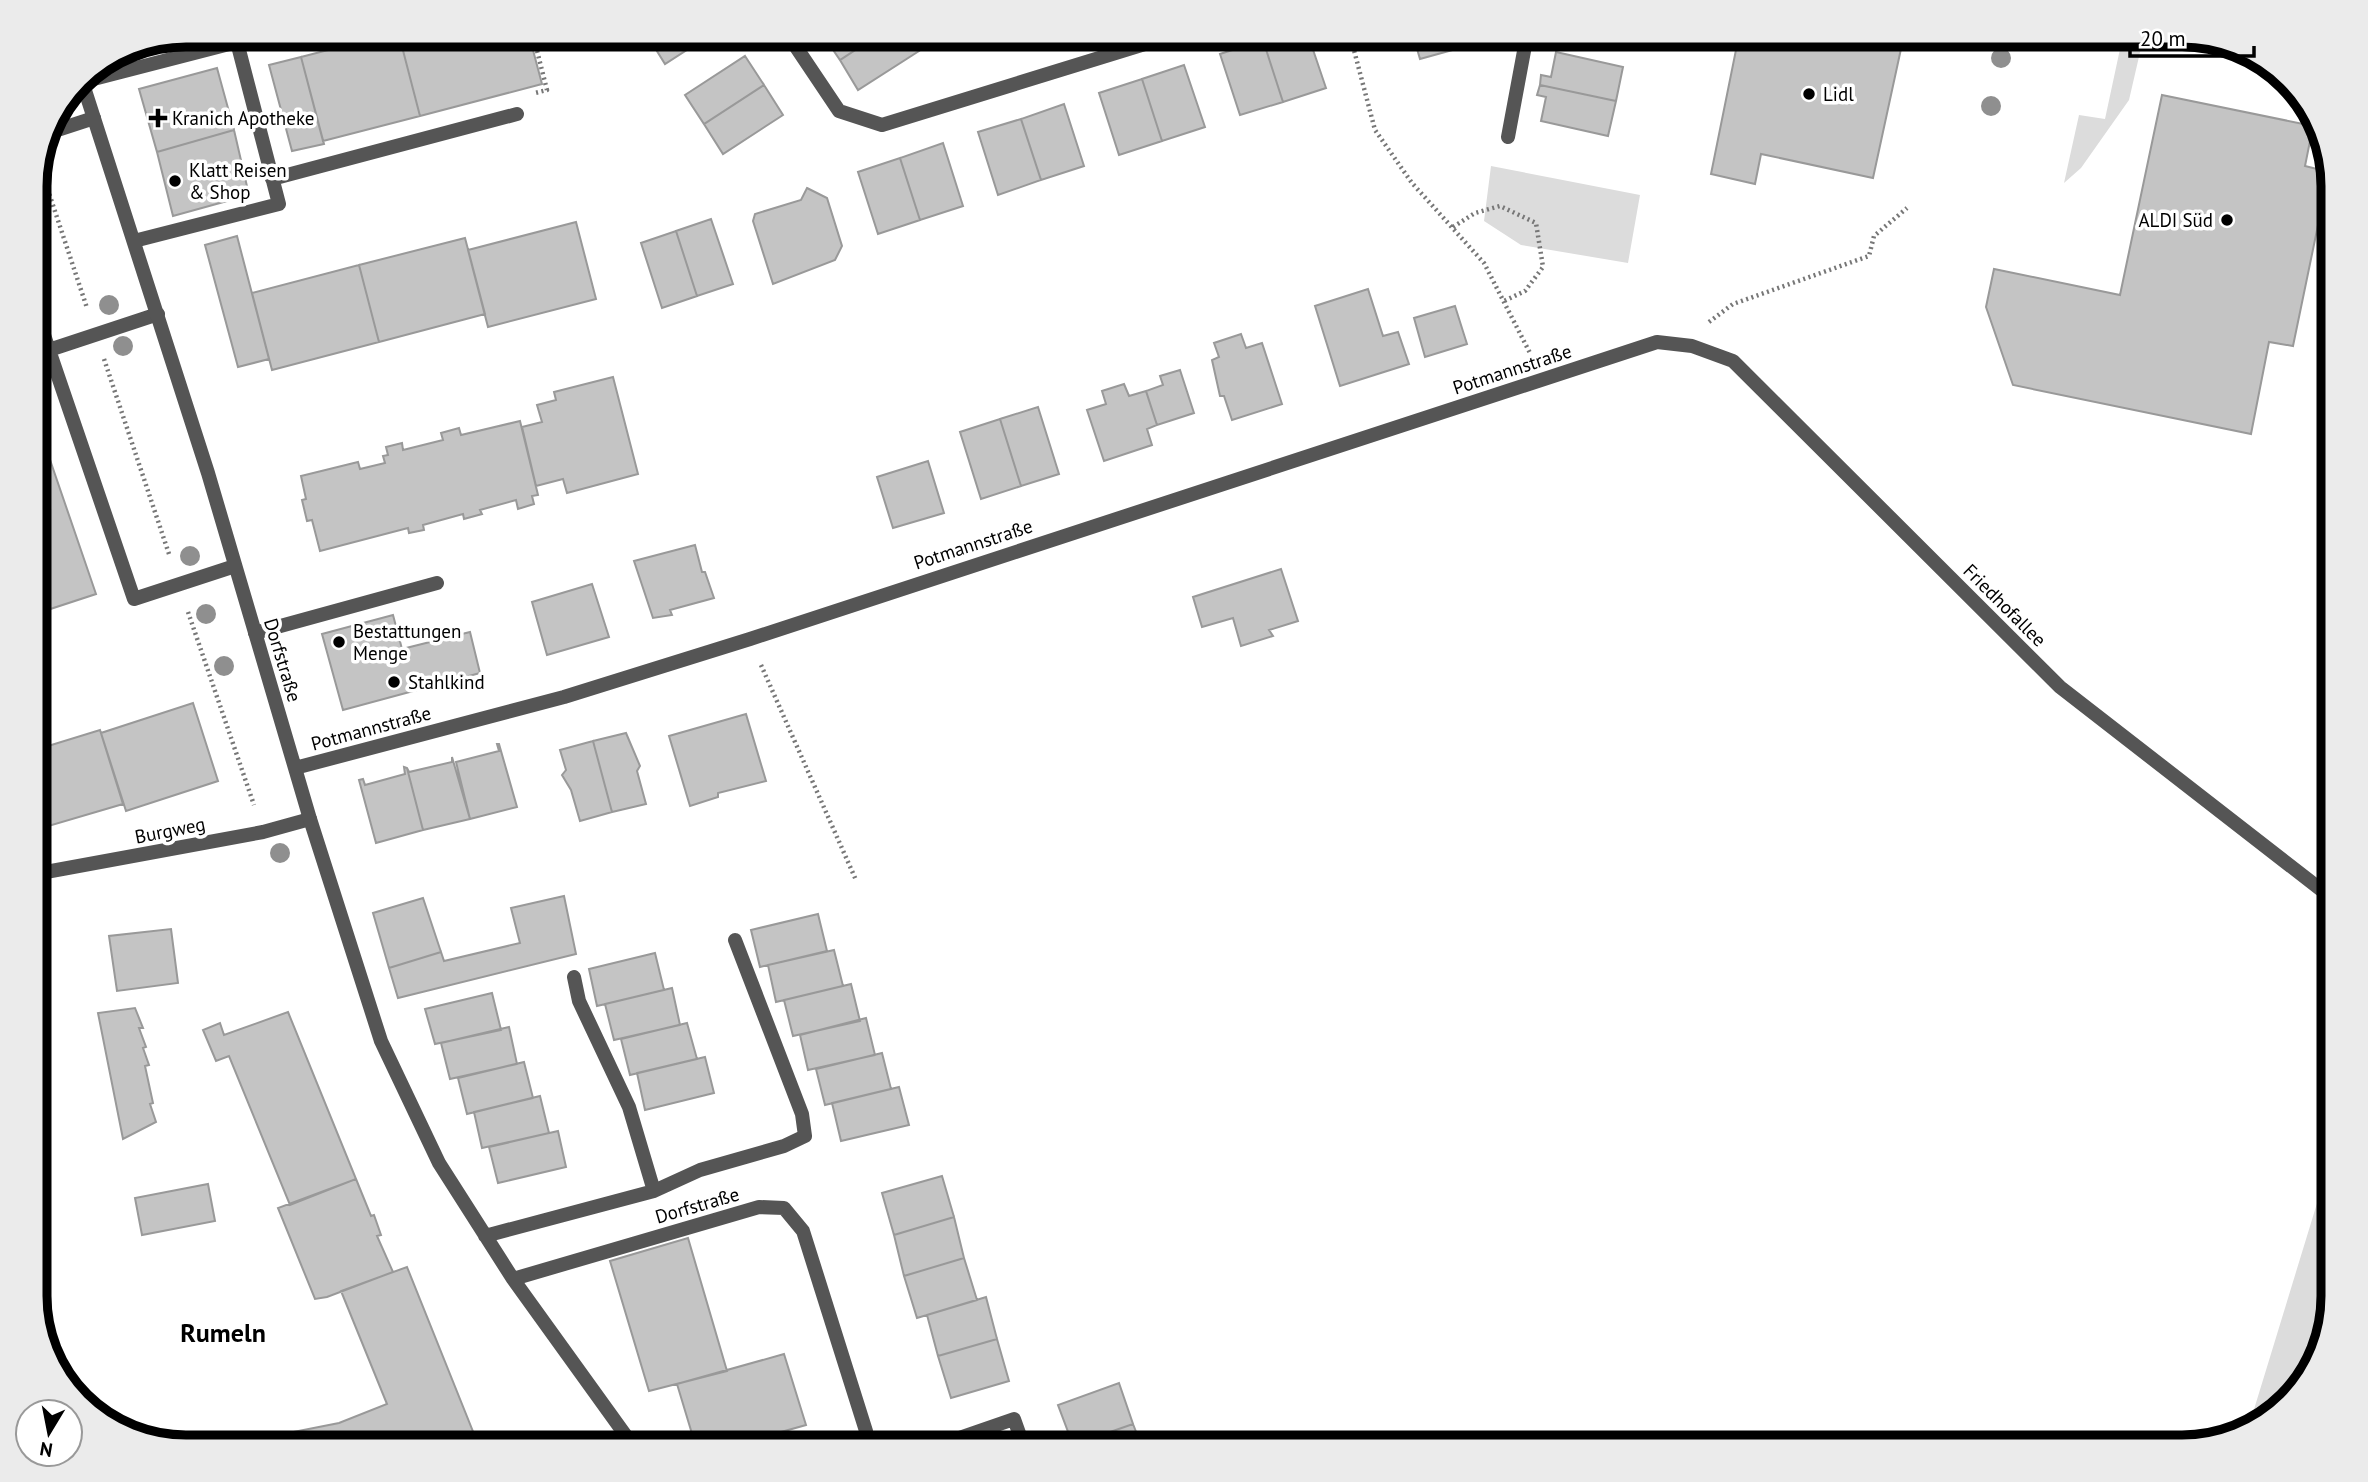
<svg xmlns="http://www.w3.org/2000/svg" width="2368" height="1482" viewBox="0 0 2368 1482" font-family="'PT Sans',sans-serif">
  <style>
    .green { fill: #dcdcdc }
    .building { fill: #c4c4c4; stroke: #999; stroke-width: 2 }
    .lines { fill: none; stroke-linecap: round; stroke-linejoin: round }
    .path { stroke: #777; stroke-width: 4.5; stroke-dasharray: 2 3.5; stroke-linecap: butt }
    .lane { stroke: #555; stroke-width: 14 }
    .street { stroke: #555; stroke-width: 14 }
    .tree { fill: #8f8f8f }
    .poi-dot { fill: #000; stroke: #fff; stroke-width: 2.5 }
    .labels { text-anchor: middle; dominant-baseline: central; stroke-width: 7; stroke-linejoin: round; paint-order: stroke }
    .poi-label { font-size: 19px; fill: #000; stroke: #fff; text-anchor: start }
    .street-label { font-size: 19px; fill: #000; stroke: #fff }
    .district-label { font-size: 26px; font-weight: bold; fill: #000; stroke: #fff }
    .rim { fill: none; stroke: #000; stroke-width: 9 }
  </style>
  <rect width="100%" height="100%" fill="#fff"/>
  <path class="green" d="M 2123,35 L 2144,35 L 2129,100 L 2081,168 L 2064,183 L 2079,115 L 2105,119 Z
    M 1491,166 L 1640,195 L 1628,263 L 1521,245 L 1484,221 Z
    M 2333,1175 L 2333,1296 L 2308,1380 L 2257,1427 L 2248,1429 L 2318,1200 Z"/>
  <path class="building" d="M 386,35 L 399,35 L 420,116 L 323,141 L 301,57 Z
    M 399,35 L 529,35 L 542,84 L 420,116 Z
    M 647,35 L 710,35 L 665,64 Z
    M 823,35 L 878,35 L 840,60 Z
    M 878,35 L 908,35 L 919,51 L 858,90 L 840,60 Z
    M 1278,35 L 1308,35 L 1326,88 L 1283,102 L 1263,40 Z
    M 1413,35 L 1452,35 L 1456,49 L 1420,59 Z
    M 1452,35 L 1492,35 L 1493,38 L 1456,49 Z
    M 1739,35 L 1904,35 L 1873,178 L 1761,154 L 1755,184 L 1711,174 Z
    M 1263,40 L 1283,102 L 1240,115 L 1220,54 Z
    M 1556,52 L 1623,67 L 1616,101 L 1540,85 L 1541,75 L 1551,77 Z
    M 745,56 L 764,85 L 704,124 L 685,95 Z
    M 301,57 L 324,144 L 292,151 L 269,65 Z
    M 1184,65 L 1205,127 L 1162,141 L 1142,79 Z
    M 217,68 L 234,130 L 157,152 L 139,89 Z
    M 1142,79 L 1162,141 L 1119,155 L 1099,93 Z
    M 764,85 L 783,115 L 723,154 L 704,124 Z
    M 1540,85 L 1616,101 L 1608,136 L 1541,121 L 1546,97 L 1537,95 Z
    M 2162,95 L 2313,126 L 2305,166 L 2329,172 L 2293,346 L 2269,342 L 2251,434 L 2013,385 L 1986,307 L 1994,269 L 2120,295 Z
    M 1064,104 L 1084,166 L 1041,180 L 1021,119 Z
    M 1021,119 L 1041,180 L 998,195 L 978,132 Z
    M 234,130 L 249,195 L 173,216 L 157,152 Z
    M 943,143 L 963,206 L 920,220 L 900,158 Z
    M 900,158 L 920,220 L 878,234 L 858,172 Z
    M 807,188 L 827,198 L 842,246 L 835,260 L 773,284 L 753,221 L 755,214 L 801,200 Z
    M 711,219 L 733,284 L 697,296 L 676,231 Z
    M 576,222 L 596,299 L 488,327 L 468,250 Z
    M 676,231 L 697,296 L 662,308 L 641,243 Z
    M 237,236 L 269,359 L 238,367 L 205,245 Z
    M 465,238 L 485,314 L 379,342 L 359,265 Z
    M 359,265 L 379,342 L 272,370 L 252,293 Z
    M 1368,289 L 1383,336 L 1398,332 L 1409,364 L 1340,386 L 1315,306 Z
    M 1455,306 L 1467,344 L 1425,357 L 1414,318 Z
    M 1241,334 L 1246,348 L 1262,343 L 1282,404 L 1232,420 L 1224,396 L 1220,396 L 1212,360 L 1219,357 L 1214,343 Z
    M 1180,370 L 1194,413 L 1157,425 L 1146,391 L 1163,385 L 1160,376 Z
    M 613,377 L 638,474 L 567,493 L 563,479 L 536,486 L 522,427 L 542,422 L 537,405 L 556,400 L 554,392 Z
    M 1124,384 L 1129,396 L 1146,391 L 1157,425 L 1147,429 L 1152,445 L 1104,461 L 1087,410 L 1106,404 L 1102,391 Z
    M 1038,407 L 1059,474 L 1021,486 L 1000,419 Z
    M 35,416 L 96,594 L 35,614 Z
    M 1000,419 L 1021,486 L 981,499 L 960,432 Z
    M 520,421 L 538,495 L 532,496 L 534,504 L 518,509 L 516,500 L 480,510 L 482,514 L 464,519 L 463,514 L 423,525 L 424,530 L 409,533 L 408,528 L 320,551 L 312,520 L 307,521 L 302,500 L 306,499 L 301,476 L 358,462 L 360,469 L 385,463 L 383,456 L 388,455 L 386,447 L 402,443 L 403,450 L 443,440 L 441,433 L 459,428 L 461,435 Z
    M 928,461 L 944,513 L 893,528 L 877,477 Z
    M 695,545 L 702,572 L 705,572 L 714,598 L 670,610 L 672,615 L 653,618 L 634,561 Z
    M 1281,569 L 1298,621 L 1269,630 L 1273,636 L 1241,646 L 1233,618 L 1202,627 L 1193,597 Z
    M 592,584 L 609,637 L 547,655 L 532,602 Z
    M 393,615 L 402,649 L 470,632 L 480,673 L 343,710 L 322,634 Z
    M 193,703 L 218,781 L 126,811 L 101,733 Z
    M 746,714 L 766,781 L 718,793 L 718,797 L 690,806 L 669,736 Z
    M 100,730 L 123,804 L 35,830 L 35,750 Z
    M 626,733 L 640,766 L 637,771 L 646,804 L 612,812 L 593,741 Z
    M 593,741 L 612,812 L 580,821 L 571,790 L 562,775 L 566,770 L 560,750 Z
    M 497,744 L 499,744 L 517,807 L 470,819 L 456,762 L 499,751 Z
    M 452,757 L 470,819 L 423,830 L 407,768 L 409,772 L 452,762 Z
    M 404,767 L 407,768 L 423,830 L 376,843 L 359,780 L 363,779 L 365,785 L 405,774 Z
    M 564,896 L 576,954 L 398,998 L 389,968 L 441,952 L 444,961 L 520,943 L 511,908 Z
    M 423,898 L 441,952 L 389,968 L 373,913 Z
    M 818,914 L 827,951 L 760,967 L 751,930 Z
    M 171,929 L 178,983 L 117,991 L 109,936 Z
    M 834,950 L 843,986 L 776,1002 L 768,965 Z
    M 655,953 L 664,990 L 597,1006 L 589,969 Z
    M 851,984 L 860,1021 L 793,1036 L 784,1000 Z
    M 672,988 L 680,1025 L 614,1040 L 605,1004 Z
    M 492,993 L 501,1030 L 435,1044 L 425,1009 Z
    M 135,1008 L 143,1028 L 139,1028 L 146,1047 L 143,1048 L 149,1065 L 145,1066 L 153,1103 L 150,1104 L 156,1122 L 123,1139 L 98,1013 Z
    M 288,1012 L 356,1179 L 290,1205 L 229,1056 L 216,1061 L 203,1030 L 220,1023 L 224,1035 Z
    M 866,1018 L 875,1055 L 808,1070 L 800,1035 Z
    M 687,1023 L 697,1059 L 630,1075 L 621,1039 Z
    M 509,1027 L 517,1064 L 450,1079 L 441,1043 Z
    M 882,1053 L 891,1089 L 825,1105 L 816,1069 Z
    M 705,1057 L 714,1093 L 645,1110 L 637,1073 Z
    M 524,1062 L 533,1098 L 467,1114 L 458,1078 Z
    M 899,1087 L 909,1125 L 841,1141 L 832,1103 Z
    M 540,1096 L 549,1133 L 482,1148 L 474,1112 Z
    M 558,1131 L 566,1167 L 498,1183 L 489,1147 Z
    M 942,1176 L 954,1217 L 894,1235 L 882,1193 Z
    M 356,1179 L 371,1216 L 374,1215 L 381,1235 L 377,1236 L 393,1272 L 327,1297 L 315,1299 L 278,1208 Z
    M 208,1184 L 215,1221 L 142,1235 L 135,1198 Z
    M 954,1217 L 964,1258 L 904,1276 L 894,1235 Z
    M 688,1238 L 727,1371 L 649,1391 L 610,1261 Z
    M 964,1258 L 977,1300 L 917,1318 L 904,1276 Z
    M 407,1267 L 478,1444 L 217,1447 L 339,1423 L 387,1404 L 341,1291 Z
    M 986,1297 L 997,1339 L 938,1356 L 927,1315 Z
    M 997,1339 L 1009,1381 L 951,1398 L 938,1356 Z
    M 784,1354 L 806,1425 L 728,1447 L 696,1447 L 677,1384 Z
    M 1119,1383 L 1133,1424 L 1073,1445 L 1058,1405 Z
    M 1133,1424 L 1142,1447 L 1074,1447 L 1073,1445 Z"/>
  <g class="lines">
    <path class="path" d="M 533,35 L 547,90 L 535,93
      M 1350,35 L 1375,130 L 1412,183 L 1484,263 L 1531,355
      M 39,163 L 87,308
      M 1453,227 L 1475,213 L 1500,206 L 1536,223 L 1543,267 L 1525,291 L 1504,301
      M 1709,322 L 1733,304 L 1869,256 L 1874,236 L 1907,208
      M 104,359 L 170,557
      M 188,612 L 254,805
      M 761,665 L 856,880"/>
    <path class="lane" d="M 237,42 L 263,35
      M 82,82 L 237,42 L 279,204 L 134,241
      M 45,134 L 94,118
      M 272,179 L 517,114
      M 35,308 L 49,350
      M 158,314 L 49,350 L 134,599 L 235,566
      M 255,633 L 437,583
      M 35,874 L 263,832 L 310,819"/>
    <path class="street" d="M 788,35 L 839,111 L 882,125 L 1174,35
      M 81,78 L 208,473 L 310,819 L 381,1041 L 439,1163 L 513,1279 L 634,1447
      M 1508,137 L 1527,35
      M 295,768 L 564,697 L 750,639 L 1657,342 L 1692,346 L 1733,361 L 2060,687 L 2333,899
      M 574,977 L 579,1001 L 629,1107 L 654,1191
      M 485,1236 L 654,1191 L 700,1170 L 784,1146 L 805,1136 L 802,1114 L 735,940
      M 513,1279 L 759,1207 L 784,1208 L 803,1231 L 866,1431
      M 933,1447 L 1014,1419 L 1024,1447"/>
  </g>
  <g class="tree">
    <circle cx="2001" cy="58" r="10"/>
    <circle cx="1991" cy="106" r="10"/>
    <circle cx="109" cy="305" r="10"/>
    <circle cx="123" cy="346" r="10"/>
    <circle cx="190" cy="556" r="10"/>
    <circle cx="206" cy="614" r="10"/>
    <circle cx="224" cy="666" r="10"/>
    <circle cx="280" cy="853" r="10"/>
  </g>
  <g class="poi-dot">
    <circle cx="1809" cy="94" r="7"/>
    <path d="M154.5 107.5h7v7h7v7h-7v7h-7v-7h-7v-7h7z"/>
    <circle cx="175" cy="181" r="7"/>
    <circle cx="2227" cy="220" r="7"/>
    <circle cx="339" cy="642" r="7"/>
    <circle cx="394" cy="682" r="7"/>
  </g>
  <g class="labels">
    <g class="poi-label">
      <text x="1823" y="94">Lidl</text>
      <text x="172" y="118">Kranich Apotheke</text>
      <text x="189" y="170">Klatt Reisen<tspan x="189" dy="22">&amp; Shop</tspan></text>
      <text x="2213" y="220" text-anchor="end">ALDI Süd</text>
      <text x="353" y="631">Bestattungen<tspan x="353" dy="22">Menge</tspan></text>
      <text x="408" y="682">Stahlkind</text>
    </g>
    <g class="street-label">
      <text transform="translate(1512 369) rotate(-18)">Potmannstraße</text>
      <text transform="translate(973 544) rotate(-18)">Potmannstraße</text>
      <text transform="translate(2005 605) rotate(45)">Friedhofallee</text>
      <text transform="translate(283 660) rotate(73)">Dorfstraße</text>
      <text transform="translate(371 728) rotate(-15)">Potmannstraße</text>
      <text transform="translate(170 830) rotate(-11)">Burgweg</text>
      <text transform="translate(697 1205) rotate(-16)">Dorfstraße</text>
    </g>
    <g class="district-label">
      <text x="223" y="1332">Rumeln</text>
    </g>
  </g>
  <path d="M0 0H2368V1482H0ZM186 47H2182A139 139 0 0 1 2321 186V1296A139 139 0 0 1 2182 1435H186A139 139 0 0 1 47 1296V186A139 139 0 0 1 186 47Z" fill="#ebebeb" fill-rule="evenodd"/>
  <path class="rim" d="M186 47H2182A139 139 0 0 1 2321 186V1296A139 139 0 0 1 2182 1435H186A139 139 0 0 1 47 1296V186A139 139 0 0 1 186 47Z"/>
  <g transform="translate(49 1433) rotate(190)"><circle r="33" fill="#ffffff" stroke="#999999" stroke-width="2"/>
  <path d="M0-5L12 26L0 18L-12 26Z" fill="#000000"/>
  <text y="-10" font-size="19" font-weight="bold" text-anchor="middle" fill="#000000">N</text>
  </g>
  <path d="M2130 46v10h124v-10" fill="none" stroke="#000000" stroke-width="3.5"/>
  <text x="2140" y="46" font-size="21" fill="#000000" stroke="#ffffff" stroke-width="5" paint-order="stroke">20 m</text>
</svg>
